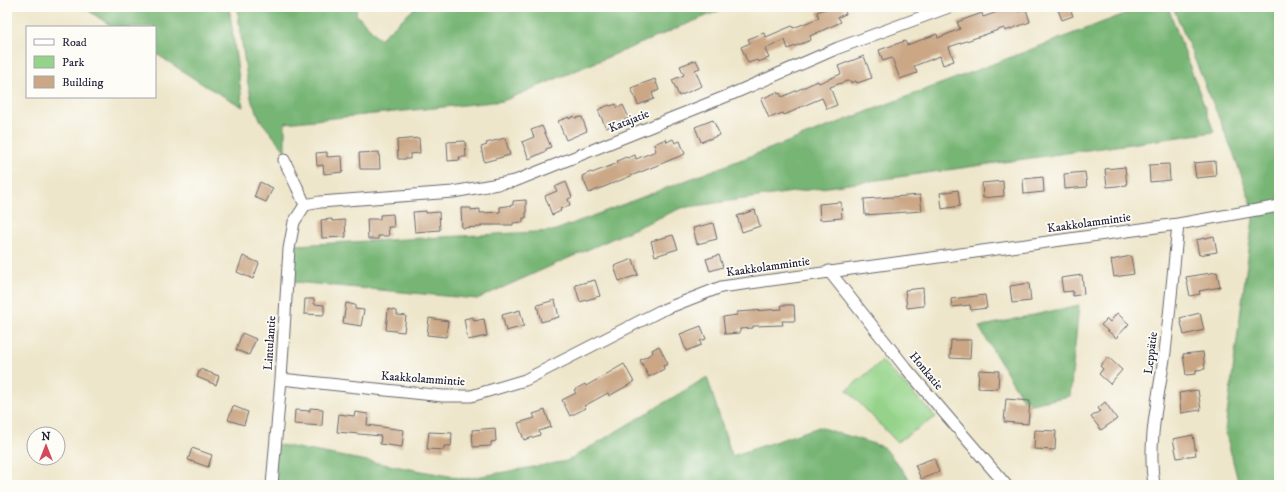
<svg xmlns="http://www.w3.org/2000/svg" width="1286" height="492" viewBox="0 0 1286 492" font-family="'IM FELL DW Pica',serif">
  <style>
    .green { fill: #94d389; stroke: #5b7a62 }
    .forest { fill: #77b575; stroke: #4c6c58 }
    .building { fill: #cba786 }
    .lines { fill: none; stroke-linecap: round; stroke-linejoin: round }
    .minor-casing { stroke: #69676d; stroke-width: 13 }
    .minor { stroke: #fff; stroke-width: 11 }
    .labels { text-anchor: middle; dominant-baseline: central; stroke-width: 3.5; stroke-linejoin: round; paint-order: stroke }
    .street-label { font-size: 12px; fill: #22223b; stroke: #fdfcf7 }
  </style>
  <rect width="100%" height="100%" fill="#fdfcf7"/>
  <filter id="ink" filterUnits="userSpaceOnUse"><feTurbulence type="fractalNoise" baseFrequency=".025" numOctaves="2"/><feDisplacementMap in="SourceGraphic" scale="8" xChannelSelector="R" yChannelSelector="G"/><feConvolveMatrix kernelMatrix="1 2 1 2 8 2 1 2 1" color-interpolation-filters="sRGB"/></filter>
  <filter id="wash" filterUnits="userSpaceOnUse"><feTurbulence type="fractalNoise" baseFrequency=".012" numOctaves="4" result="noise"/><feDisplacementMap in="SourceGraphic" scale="16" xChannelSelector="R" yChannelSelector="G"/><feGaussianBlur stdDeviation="0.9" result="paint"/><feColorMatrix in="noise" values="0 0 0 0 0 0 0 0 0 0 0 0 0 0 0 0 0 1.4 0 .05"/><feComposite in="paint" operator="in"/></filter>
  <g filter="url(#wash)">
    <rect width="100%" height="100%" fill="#eee6ca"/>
    <path class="green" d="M 882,361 L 936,417 L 897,442 L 847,390 Z"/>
    <path class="forest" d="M 83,7 L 229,7 L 243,107 L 207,87 L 155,53 L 155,27 L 113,27 Z
      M 237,7 L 357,7 L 356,14 L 380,39 L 416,7 L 728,7 L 503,101 L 285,123 L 285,151 L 261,121 L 252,102 L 247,79 Z
      M 1143,7 L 1168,7 L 1214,132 L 681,208 L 477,299 L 294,282 L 295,245 L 553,231 Z
      M 1173,7 L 1279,7 L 1279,485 L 1239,485 L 1225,430 L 1254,211 L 1233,152 Z
      M 1079,305 L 1070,396 L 1026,405 L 979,327 Z
      M 707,377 L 732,456 L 819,427 L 884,447 L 914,485 L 272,485 L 275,444 L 465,479 L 567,461 Z"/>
    <g id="blocks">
      <path class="building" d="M 830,7 L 843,7 L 846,14 L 838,17 L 841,22 L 810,36 L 811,40 L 788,49 L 785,40 L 765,49 L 769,58 L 758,62 L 757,60 L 748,63 L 741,47 L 750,43 L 748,39 L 764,33 L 766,37 L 792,26 L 793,28 L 819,18 L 817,12 Z
        M 1012,7 L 1017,7 L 1019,12 L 1026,9 L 1030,22 L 1005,31 L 1004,28 L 949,47 L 954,61 L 943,65 L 940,56 L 914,66 L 917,73 L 900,79 L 892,58 L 883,61 L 879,50 L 905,41 L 907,45 L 937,34 L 938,38 L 960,29 L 957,22 L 982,13 L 983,17 Z
        M 1057,7 L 1069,7 L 1073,16 L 1062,20 Z
        M 864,56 L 872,78 L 857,83 L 856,81 L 851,83 L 850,80 L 830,87 L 837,105 L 827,109 L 822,98 L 796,109 L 796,110 L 784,115 L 783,113 L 769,118 L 761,99 L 777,92 L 778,94 L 780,93 L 782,97 L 818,81 L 819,83 L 841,74 L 838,66 Z
        M 696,60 L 700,68 L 695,70 L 702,86 L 679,96 L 672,80 L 684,75 L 680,66 Z
        M 655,79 L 659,90 L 652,93 L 654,99 L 638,105 L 631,88 Z
        M 616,104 L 618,108 L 623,105 L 629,118 L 606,128 L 598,110 L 609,105 L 610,106 Z
        M 574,116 L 575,118 L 582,117 L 587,131 L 566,140 L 558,121 L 569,117 L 569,119 Z
        M 713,120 L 720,135 L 701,142 L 695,127 Z
        M 542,126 L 551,147 L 546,149 L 546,151 L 529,159 L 522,142 L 534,137 L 531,130 Z
        M 419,138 L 420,153 L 410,154 L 410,159 L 398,159 L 397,140 Z
        M 505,138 L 510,155 L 484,162 L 481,147 L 487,145 L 486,143 Z
        M 666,139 L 667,142 L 673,139 L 675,143 L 680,141 L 685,154 L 589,193 L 582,176 L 591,172 L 592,173 L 618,163 L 617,161 L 626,157 L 627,158 L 635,155 L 636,159 L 656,151 L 654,144 Z
        M 465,141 L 466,157 L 459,157 L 460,160 L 448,161 L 447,142 Z
        M 327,152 L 327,157 L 342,156 L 343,172 L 324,174 L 323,165 L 317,166 L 316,153 Z
        M 379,152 L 380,169 L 360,169 L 359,153 Z
        M 1215,161 L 1216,176 L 1196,178 L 1194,163 Z
        M 1169,164 L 1170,180 L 1150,182 L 1149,165 Z
        M 1125,167 L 1127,185 L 1107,187 L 1105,169 Z
        M 1085,172 L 1087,187 L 1065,189 L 1064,174 Z
        M 1043,177 L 1044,192 L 1024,194 L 1023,179 Z
        M 1003,181 L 1004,196 L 983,198 L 982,183 Z
        M 260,182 L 273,188 L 266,202 L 254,197 Z
        M 566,182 L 572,197 L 568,199 L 570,205 L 560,209 L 561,211 L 552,215 L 545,196 L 557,191 L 555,187 Z
        M 958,190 L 960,206 L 942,209 L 940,193 Z
        M 920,195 L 922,211 L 865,215 L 864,199 Z
        M 526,200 L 526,218 L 523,218 L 523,222 L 513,223 L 513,225 L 481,225 L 481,227 L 462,228 L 461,208 L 471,208 L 471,210 L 480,209 L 480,213 L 500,212 L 500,207 L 513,205 L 513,201 Z
        M 841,202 L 842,218 L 820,220 L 819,204 Z
        M 755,210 L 760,226 L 742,232 L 737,216 Z
        M 426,211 L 426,213 L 439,212 L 440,230 L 415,232 L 413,212 Z
        M 393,214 L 394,227 L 388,227 L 389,236 L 378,236 L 378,239 L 368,239 L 367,219 L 380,219 L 380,215 Z
        M 332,219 L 332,221 L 345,220 L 346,237 L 322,238 L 321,220 Z
        M 713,223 L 717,239 L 697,244 L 693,228 Z
        M 673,235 L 678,249 L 655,256 L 651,241 Z
        M 1214,236 L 1217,252 L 1199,255 L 1196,240 Z
        M 719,255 L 723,267 L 710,271 L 706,259 Z
        M 243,256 L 259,263 L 253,279 L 237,272 Z
        M 1131,256 L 1134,274 L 1114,277 L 1111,260 Z
        M 633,259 L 638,275 L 619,281 L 614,266 Z
        M 1217,272 L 1220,287 L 1199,291 L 1200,294 L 1190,296 L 1186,277 Z
        M 1082,275 L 1084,294 L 1073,296 L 1073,291 L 1063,292 L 1061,278 Z
        M 595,280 L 600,296 L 580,302 L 575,285 Z
        M 1029,283 L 1031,301 L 1012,303 L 1010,286 Z
        M 923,288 L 924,306 L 907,308 L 905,290 Z
        M 985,295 L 987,308 L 971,310 L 970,305 L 952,307 L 951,299 Z
        M 305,299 L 314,299 L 314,304 L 324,305 L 324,315 L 304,314 Z
        M 555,300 L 559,317 L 541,322 L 537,305 Z
        M 346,303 L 355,305 L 355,309 L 364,310 L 361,326 L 343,323 Z
        M 781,305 L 794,305 L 795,321 L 782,321 L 783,325 L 753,326 L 753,328 L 740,329 L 740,333 L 725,334 L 723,317 L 737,315 L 737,312 L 782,309 Z
        M 388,309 L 397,311 L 397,315 L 406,316 L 404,332 L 386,330 Z
        M 520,310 L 524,326 L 506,331 L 502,315 Z
        M 1117,313 L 1129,324 L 1116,338 L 1101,325 L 1107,319 L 1110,322 Z
        M 1200,313 L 1204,330 L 1184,335 L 1180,318 Z
        M 473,317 L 474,321 L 484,319 L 487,336 L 468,340 L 464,319 Z
        M 429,318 L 448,321 L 446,337 L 427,335 Z
        M 701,326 L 706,339 L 700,341 L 701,345 L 686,351 L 680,334 Z
        M 242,333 L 256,339 L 249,355 L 236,350 Z
        M 951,340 L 971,340 L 970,359 L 950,358 Z
        M 659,346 L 668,364 L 663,366 L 664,369 L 649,377 L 640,360 L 653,353 L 652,350 Z
        M 1203,352 L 1205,369 L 1196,370 L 1196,374 L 1186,375 L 1183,354 Z
        M 1108,357 L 1122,370 L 1110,384 L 1099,374 L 1103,369 L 1100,366 Z
        M 624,364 L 634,382 L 609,396 L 608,393 L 584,406 L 586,408 L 570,416 L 562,400 L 576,393 L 574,390 L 585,384 L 586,386 Z
        M 200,369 L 219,376 L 216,385 L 197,377 Z
        M 979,370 L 999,371 L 998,389 L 978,388 Z
        M 1198,390 L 1201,410 L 1181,413 L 1179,393 Z
        M 1006,399 L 1030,401 L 1028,424 L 1004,422 Z
        M 1105,402 L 1117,419 L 1101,430 L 1091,417 L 1100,411 L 1098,408 Z
        M 233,406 L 248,412 L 244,425 L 228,420 Z
        M 310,408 L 323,409 L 322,426 L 294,424 L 295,410 L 310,411 Z
        M 545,410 L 551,427 L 539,431 L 540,435 L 524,440 L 518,423 L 535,418 L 533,414 Z
        M 355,412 L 368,414 L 367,425 L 404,430 L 402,447 L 380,444 L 381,436 L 337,432 L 339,414 L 354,416 Z
        M 495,428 L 496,441 L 491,442 L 491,446 L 473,447 L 472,430 Z
        M 1035,430 L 1056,431 L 1055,450 L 1034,449 Z
        M 429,432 L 452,433 L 451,446 L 444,446 L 444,450 L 427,449 Z
        M 1193,435 L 1196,455 L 1177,458 L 1173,439 Z
        M 192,448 L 212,455 L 208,467 L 188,460 Z
        M 934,458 L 939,472 L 921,479 L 915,465 Z"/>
    </g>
  </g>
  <g filter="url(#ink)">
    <use href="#blocks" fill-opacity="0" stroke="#69676d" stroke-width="1"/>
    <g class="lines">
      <g class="minor-casing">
        <path id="minor" d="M 284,160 L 297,187 L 305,205
          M 305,205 L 320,202 L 453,192 L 515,181 L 732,94 L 838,48 L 949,7
          M 829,271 L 905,367 L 1006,485
          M 281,379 L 443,396 L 471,396 L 525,380 L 660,311 L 721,287 L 1178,224 L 1279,206
          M 272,485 L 281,379 L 289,249 L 294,222 L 305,205
          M 1154,485 C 1147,442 1159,395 1165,352 C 1170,309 1174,267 1178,224"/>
      </g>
      <use href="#minor" class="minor"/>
    </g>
  </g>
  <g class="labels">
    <g class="street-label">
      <text transform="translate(629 121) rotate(-22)">Katajatie</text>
      <text transform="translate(1089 223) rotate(-8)">Kaakkolammintie</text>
      <text transform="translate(768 267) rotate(-8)">Kaakkolammintie</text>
      <text transform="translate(270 343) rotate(-86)">Lintulantie</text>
      <text transform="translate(1151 353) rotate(-83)">Leppätie</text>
      <text transform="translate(926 371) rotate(50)">Honkatie</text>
      <text transform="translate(423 379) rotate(4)">Kaakkolammintie</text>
    </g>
  </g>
  <rect width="1286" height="492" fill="none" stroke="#fdfcf7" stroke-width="24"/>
  <rect x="26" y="26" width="130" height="72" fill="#fdfcf7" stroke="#a5a5ac"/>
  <rect x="34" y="39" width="20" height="6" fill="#ffffff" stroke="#a5a5ac"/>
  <text x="62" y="46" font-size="12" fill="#22223b">Road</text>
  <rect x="34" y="56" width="20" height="12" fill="#94d389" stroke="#a5a5ac"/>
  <text x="62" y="66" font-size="12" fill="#22223b">Park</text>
  <rect x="34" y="76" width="20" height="12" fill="#cba786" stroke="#a5a5ac"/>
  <text x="62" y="86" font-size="12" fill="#22223b">Building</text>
  <g transform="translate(46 446)"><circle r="19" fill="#fdfcf7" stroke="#a5a5ac"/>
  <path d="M0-3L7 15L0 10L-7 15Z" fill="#d1495b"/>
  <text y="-6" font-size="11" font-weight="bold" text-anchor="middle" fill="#22223b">N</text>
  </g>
</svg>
